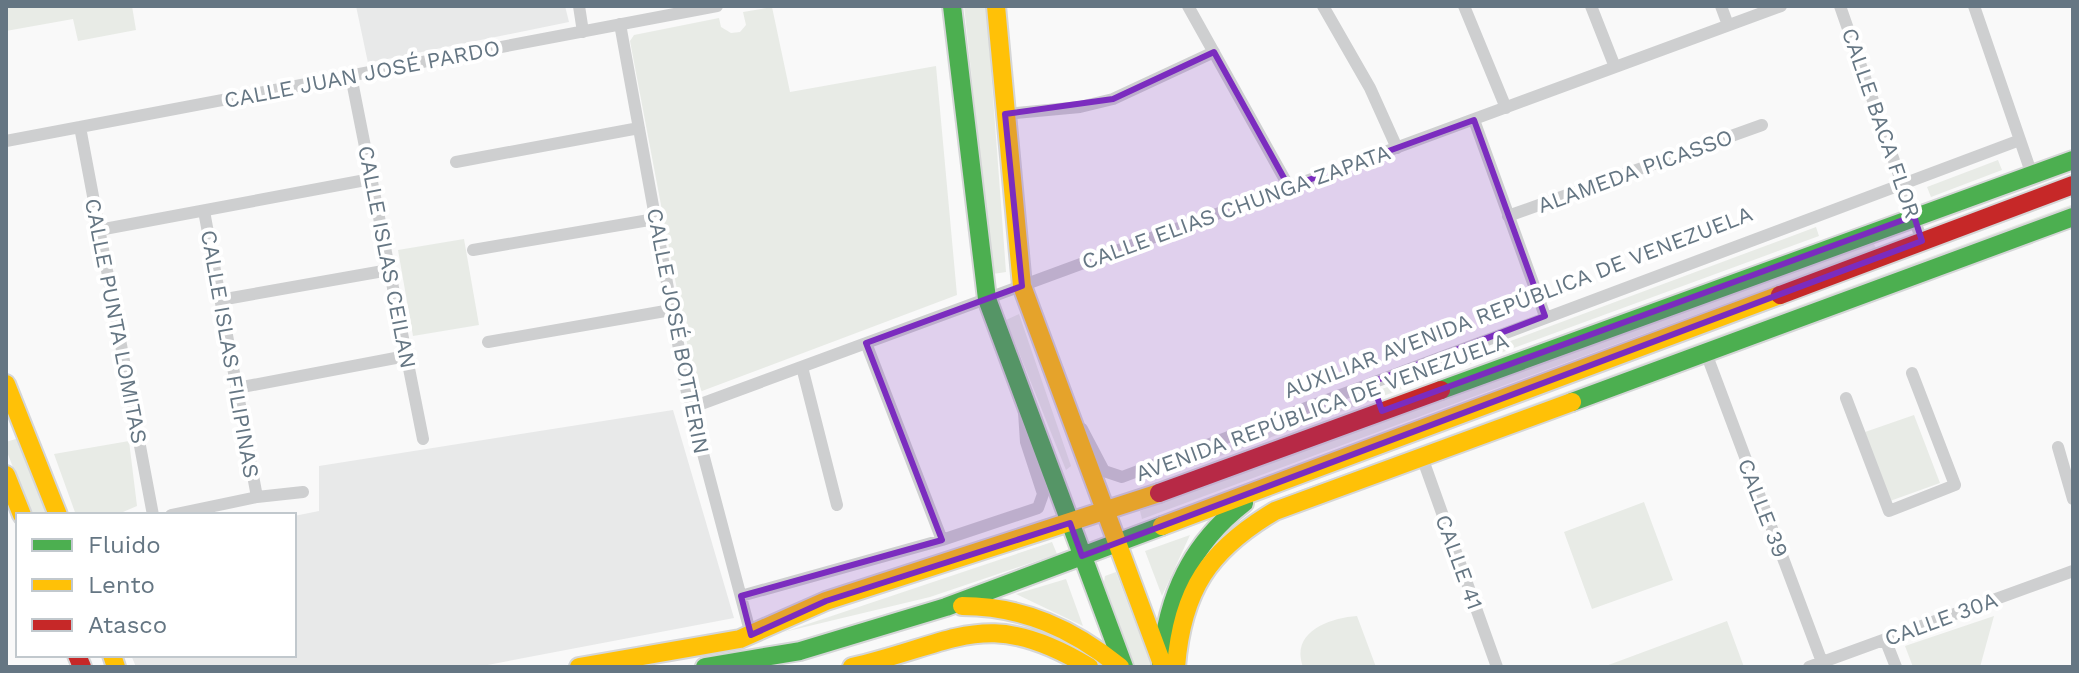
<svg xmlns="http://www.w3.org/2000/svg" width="2079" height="673" viewBox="0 0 2079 673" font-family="'Work Sans',sans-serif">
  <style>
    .built { fill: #e8e9e9 }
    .green { fill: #e8ebe6 }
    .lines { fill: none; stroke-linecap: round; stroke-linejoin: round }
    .fast-casing { stroke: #d5d6d7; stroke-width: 22 }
    .slow-casing { stroke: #d5d6d7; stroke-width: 22 }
    .jam-casing { stroke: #d5d6d7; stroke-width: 22 }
    .street { stroke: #cecfd0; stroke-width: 12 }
    .fast { stroke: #4caf50; stroke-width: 18 }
    .slow { stroke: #ffc107; stroke-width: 18 }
    .jam { stroke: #c62828; stroke-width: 18 }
    .marked { fill: #7b2cbf; fill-opacity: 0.2; stroke: #7b2cbf; stroke-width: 6; stroke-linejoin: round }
    .labels { text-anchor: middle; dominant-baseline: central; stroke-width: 8; stroke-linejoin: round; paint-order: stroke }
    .street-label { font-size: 22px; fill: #657683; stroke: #fff }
  </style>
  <rect width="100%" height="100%" fill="#f9f9f9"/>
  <path class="built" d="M 356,6 L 565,6 L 569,22 L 368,63 Z
    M 673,410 L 734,618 L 477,667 L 136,667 L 131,655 L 294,655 L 294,516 L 319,511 L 319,466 Z"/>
  <path class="green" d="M 6,6 L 132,6 L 136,30 L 78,41 L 73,19 L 6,31 Z
    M 964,6 L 986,6 L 987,16 L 1006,272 L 993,274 Z
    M 772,7 L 790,92 L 936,66 L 957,295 L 702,391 L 695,385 L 630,41 L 634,35 L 719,18 L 721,27 L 731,33 L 740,32 L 746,25 L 743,12 Z
    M 1998,160 L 2002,170 L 1931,197 L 1927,187 Z
    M 2073,204 L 2073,210 L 1274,505 L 1271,501 Z
    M 1816,227 L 1819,236 L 1190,467 L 1186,462 Z
    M 1871,238 L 1876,248 L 1142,519 L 1140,511 Z
    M 464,239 L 479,325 L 413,336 L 398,250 Z
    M 1019,314 L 1071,466 L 1066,470 L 1006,320 Z
    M 1914,415 L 1940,483 L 1890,501 L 1865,432 Z
    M 19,438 L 50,515 L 31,515 L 6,449 L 6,442 Z
    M 129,441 L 137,506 L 116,515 L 76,515 L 54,454 Z
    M 1644,502 L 1673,580 L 1592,609 L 1564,532 Z
    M 1190,535 L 1162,596 L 1145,551 Z
    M 1052,542 L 1057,554 L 930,597 L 784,632 Z
    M 1116,572 L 1152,667 L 1135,667 L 1104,582 L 1105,576 Z
    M 1066,579 L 1083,626 L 1016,594 Z
    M 1357,616 L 1376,667 L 1303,667 C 1290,632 1329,618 1357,616 Z
    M 1994,616 L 1980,667 L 1913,667 L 1905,646 Z
    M 1727,621 L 1744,667 L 1603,667 Z"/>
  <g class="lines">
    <g class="fast-casing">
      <path id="fast" d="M 952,6 L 987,299 L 1124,667
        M 1441,390 L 2073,160
        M 1572,402 L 2073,217
        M 1161,663 C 1167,596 1191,544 1244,503
        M 705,667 L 800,651 L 946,607 L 1162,526"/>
    </g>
    <g class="slow-casing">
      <path id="slow" d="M 996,6 L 1022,286 L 1161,661
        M 6,384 L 58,515
        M 6,475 L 22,515
        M 1162,526 L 1780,295
        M 962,606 C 1023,606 1073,629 1120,667
        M 112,655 L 116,667
        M 579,667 L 740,639 L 826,601 L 1159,493
        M 852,667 C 956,643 987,605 1089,667
        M 1176,667 C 1182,590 1209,550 1275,511 L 1572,402"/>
    </g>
    <g class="jam-casing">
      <path id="jam" d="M 1780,295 L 2073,185
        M 1159,493 L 1441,390
        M 77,655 L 82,667"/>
    </g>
    <path class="street" d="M 579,6 L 583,32
      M 1188,6 L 1289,187
      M 1323,6 L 1370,88 L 1397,148
      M 1464,6 L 1506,108
      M 1591,6 L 1615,67
      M 1721,6 L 1728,25
      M 1840,6 L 1922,241
      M 1974,6 L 2032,175
      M 620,24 L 687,393 L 751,635
      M 351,76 L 423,439
      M 1005,114 L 1080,107 L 1113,99 L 1214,52
      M 1474,120 L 1545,316
      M 80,127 L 153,515
      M 6,141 L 717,6
      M 456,162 L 639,128
      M 204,211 L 257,497
      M 1508,216 L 1762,125
      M 99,230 L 371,179
      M 473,250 L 655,219
      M 220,300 L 389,270
      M 488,342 L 671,310
      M 866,343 L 942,540
      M 1706,353 L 1822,662
      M 802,367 L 837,505
      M 237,388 L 406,356
      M 1846,398 L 1889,511 L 1955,485 L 1912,373
      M 690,408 L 1781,6
      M 1082,429 L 1104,471 L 1122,477 L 2020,140
      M 2058,447 L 2073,499
      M 1422,457 L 1497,667
      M 171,515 L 257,497 L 303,492
      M 741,596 L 942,540 L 1038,508 L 1043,494 L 1026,442 L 1024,412
      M 1885,639 L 1896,667
      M 1809,667 L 2073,571"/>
    <use href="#fast" class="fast"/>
    <use href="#slow" class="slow"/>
    <use href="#jam" class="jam"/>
  </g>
  <path class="marked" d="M 1214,52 L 1289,187 L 1474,120 L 1545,316 L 1372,382 L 1382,411 L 1914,216 L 1922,241 L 1082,556 L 1070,523 L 826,601 L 751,635 L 741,596 L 942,540 L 866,343 L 1022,286 L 1005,114 L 1113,99 Z"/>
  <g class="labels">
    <g class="street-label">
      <text transform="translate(362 74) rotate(-11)">CALLE JUAN JOSÉ PARDO</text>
      <text transform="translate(1881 123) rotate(71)">CALLE BACA FLOR</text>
      <text transform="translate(1635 171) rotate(-20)">ALAMEDA PICASSO</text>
      <text transform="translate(1236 207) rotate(-20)">CALLE ELIAS CHUNGA ZAPATA</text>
      <text transform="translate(387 257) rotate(79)">CALLE ISLAS CEILAN</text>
      <text transform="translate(1518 302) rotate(-21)">AUXILIAR AVENIDA REPÚBLICA DE VENEZUELA</text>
      <text transform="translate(116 321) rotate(79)">CALLE PUNTA LOMITAS</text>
      <text transform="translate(678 331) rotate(79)">CALLE JOSÉ BOTTERIN</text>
      <text transform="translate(230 354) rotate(80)">CALLE ISLAS FILIPINAS</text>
      <text transform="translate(1322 407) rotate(-20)">AVENIDA REPÚBLICA DE VENEZUELA</text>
      <text transform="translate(1763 508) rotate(69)">CALLE 39</text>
      <text transform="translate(1459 562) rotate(70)">CALLE 41</text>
      <text transform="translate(1941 619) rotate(-20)">CALLE 30A</text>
    </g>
  </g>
  <rect width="2079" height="673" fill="none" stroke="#657683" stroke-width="16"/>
  <rect x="16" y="513" width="280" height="144" fill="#ffffff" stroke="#c1c8cd" stroke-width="2"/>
  <rect x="32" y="539" width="40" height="12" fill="#4caf50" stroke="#c1c8cd" stroke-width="2"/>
  <text x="88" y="553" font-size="24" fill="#657683">Fluido</text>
  <rect x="32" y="579" width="40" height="12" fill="#ffc107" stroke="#c1c8cd" stroke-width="2"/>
  <text x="88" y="593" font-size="24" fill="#657683">Lento</text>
  <rect x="32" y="619" width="40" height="12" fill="#c62828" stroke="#c1c8cd" stroke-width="2"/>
  <text x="88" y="633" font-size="24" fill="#657683">Atasco</text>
</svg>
